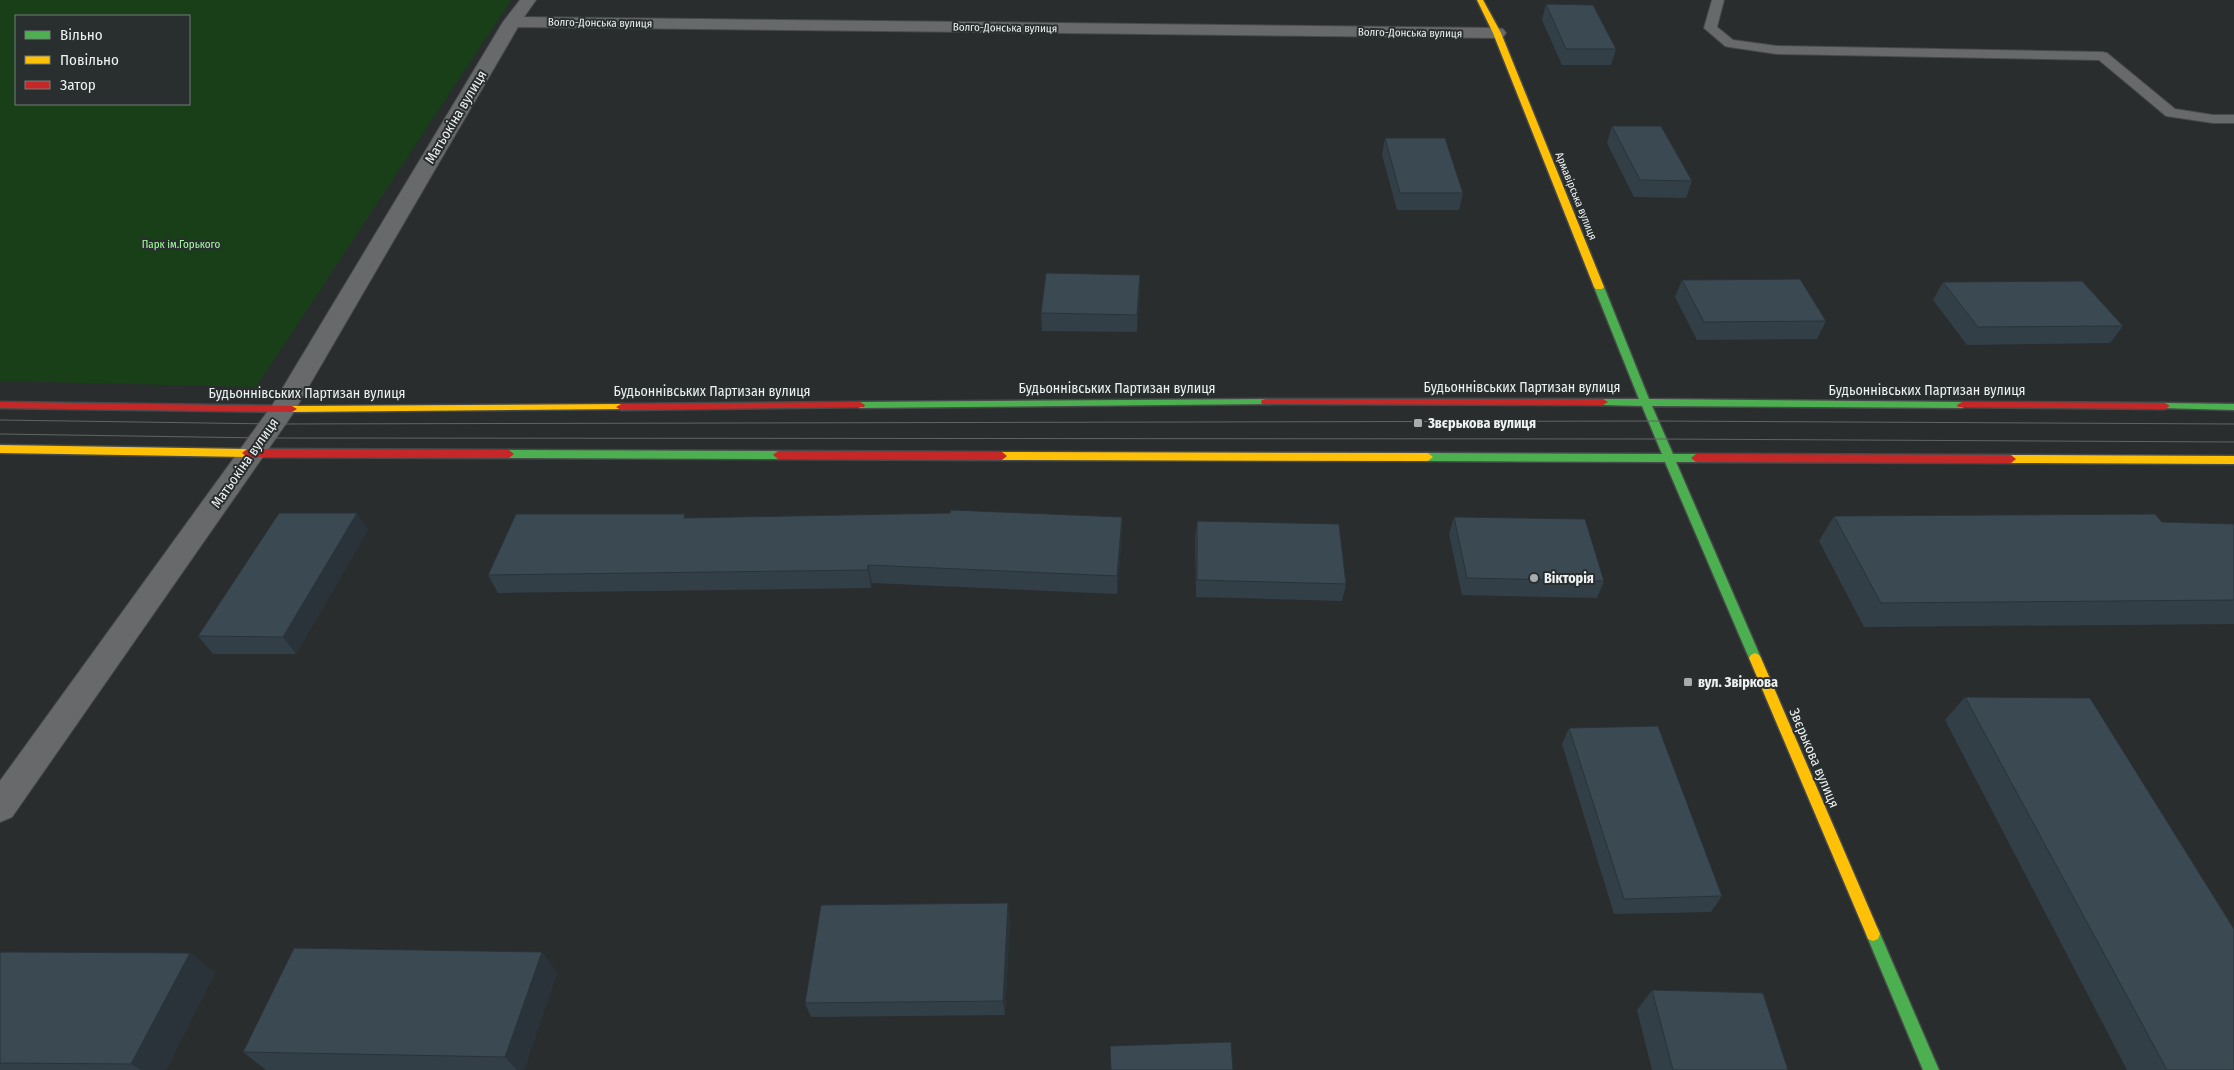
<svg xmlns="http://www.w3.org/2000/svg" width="2234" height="1070" viewBox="0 0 2234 1070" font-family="'Fira Sans Condensed',sans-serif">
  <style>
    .green { fill: #183f18; fill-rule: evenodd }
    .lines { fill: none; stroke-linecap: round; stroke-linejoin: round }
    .lane-casing { stroke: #474a4a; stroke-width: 2 }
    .street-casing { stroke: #474a4a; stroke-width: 2 }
    .fast-casing { stroke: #474a4a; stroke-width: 3 }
    .slow-casing { stroke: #474a4a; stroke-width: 3 }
    .jam-casing { stroke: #474a4a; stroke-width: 3 }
    .lane { fill: #67696a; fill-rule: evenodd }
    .street { fill: #67696a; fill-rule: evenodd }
    .fast { fill: #4caf50; fill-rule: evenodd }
    .slow { fill: #ffc107; fill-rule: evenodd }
    .jam { fill: #c62828; fill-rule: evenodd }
    .tram { stroke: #616465; stroke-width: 1 }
    .wall { fill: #333f47 }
    .shaded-wall { fill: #293339 }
    .building { fill: #3b4952; stroke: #293339 }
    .poi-dot { fill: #a9acad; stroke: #292e2f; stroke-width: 2 }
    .labels { text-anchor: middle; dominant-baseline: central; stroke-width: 4; stroke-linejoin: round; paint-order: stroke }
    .far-street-label { font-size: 11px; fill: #edf1f1; stroke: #292e2f }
    .far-park-label { font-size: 11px; fill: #a3fd9f; stroke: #292e2f }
    .street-label { font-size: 14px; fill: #edf1f1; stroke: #292e2f }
    .poi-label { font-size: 14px; font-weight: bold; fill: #edf1f1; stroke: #292e2f; text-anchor: start }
  </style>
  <rect width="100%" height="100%" fill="#2a2d2e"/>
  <path class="green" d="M 0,0 L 511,0 L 256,387 L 0,381 ZM 16,16 L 189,16 L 189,104 L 16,104 Z"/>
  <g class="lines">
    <g class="lane-casing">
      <path id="lane" d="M 1712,0 L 1724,0 L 1717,27 L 1733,40 L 1777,46 L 2102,52 L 2107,53 L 2175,109 L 2213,115 L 2234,115 L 2234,123 L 2213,123 L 2166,116 L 2099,60 L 1777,54 L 1729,47 L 1725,46 L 1704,28 Z"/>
    </g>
    <g class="street-casing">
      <path id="street" d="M 520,0 L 536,0 L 524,17 L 1497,28 L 1503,29 L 1506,33 L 1503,37 L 1497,38 L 518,27 L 292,415 L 12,817 L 0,822 L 0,781 L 273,404 L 503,22 Z"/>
    </g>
    <g class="fast-casing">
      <path id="fast" d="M 1599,284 L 1604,287 L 1649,399 L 1962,402 L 1967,405 L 1962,408 L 1652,406 L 1673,454 L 1696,454 L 1701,458 L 1696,462 L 1676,462 L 1761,658 L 1759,661 L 1755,663 L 1751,661 L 1749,658 L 1665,462 L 1428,461 L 1423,457 L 1428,453 L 1662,454 L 1642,406 L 1603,405 L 1598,402 L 1603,399 L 1639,399 L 1594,287 Z
        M 1266,399 L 1270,400 L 1271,402 L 1270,404 L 860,408 L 855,405 L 860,402 Z
        M 2165,403 L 2234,404 L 2234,410 L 2161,408 L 2160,406 L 2161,404 Z
        M 509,450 L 778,451 L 783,455 L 778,459 L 509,458 L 504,454 Z
        M 1873,927 L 1878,929 L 1939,1070 L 1923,1070 L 1866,934 L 1868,929 Z"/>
    </g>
    <g class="slow-casing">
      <path id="slow" d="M 1477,0 L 1483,0 L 1501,33 L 1604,287 L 1602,289 L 1596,289 L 1594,287 L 1493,33 Z
        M 621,404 L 625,405 L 626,407 L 625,409 L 292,412 L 287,409 L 292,406 Z
        M 0,445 L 247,449 L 252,453 L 247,457 L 0,453 Z
        M 1002,452 L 1428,453 L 1433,457 L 1428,461 L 1002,460 L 997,456 Z
        M 2011,455 L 2234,456 L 2234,464 L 2011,463 L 2006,459 Z
        M 1755,653 L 1759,655 L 1761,658 L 1880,934 L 1878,939 L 1873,941 L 1868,939 L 1866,934 L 1749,658 L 1751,655 Z"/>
    </g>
    <g class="jam-casing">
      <path id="jam" d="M 1266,399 L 1603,399 L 1608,402 L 1603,405 L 1262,404 L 1261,402 L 1262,400 Z
        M 0,402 L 292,406 L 297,409 L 292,412 L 0,408 Z
        M 860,402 L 865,405 L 864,407 L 621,410 L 616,407 L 621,404 Z
        M 1962,402 L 2165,403 L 2170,406 L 2165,409 L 1958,407 L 1957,405 Z
        M 247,449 L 509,450 L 514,454 L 509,458 L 247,457 L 242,453 Z
        M 778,451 L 1002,452 L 1007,456 L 1002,460 L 778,459 L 773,455 Z
        M 1696,454 L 2011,455 L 2016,459 L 2011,463 L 1696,462 L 1691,458 Z"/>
    </g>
    <use href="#lane" class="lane"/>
    <use href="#street" class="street"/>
    <use href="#fast" class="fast"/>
    <use href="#slow" class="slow"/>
    <use href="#jam" class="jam"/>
    <path class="tram" d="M 0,420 L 273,424 L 1653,421 L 2234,424
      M 0,434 L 263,438 L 1661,439 L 2234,442"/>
  </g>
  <path class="wall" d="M 1546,4 L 1616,49 L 1611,65 L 1562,65 L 1542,20 Z
    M 1612,126 L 1692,181 L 1686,198 L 1634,197 L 1607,143 Z
    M 1385,138 L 1463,193 L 1459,210 L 1397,210 L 1382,155 Z
    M 1682,280 L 1826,321 L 1817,339 L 1697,340 L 1675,297 Z
    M 1943,282 L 2123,326 L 2110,343 L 1967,345 L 1933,300 Z
    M 1140,292 L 1137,332 L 1042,331 L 1041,313 Z
    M 357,513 L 368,530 L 296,654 L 213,654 L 198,636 Z
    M 1834,516 L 2234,524 L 2234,624 L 1864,627 L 1819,541 Z
    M 1122,517 L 1122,534 L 1117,594 L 872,583 L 871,588 L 498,593 L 488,575 L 686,518 Z
    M 1454,517 L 1604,581 L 1597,598 L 1462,595 L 1449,534 Z
    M 1197,521 L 1346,584 L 1342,601 L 1196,597 L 1195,538 Z
    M 1965,697 L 2234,1070 L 2127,1070 L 1945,720 Z
    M 1569,728 L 1722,896 L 1711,912 L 1614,914 L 1562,744 Z
    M 1010,919 L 1005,1015 L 811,1017 L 805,1003 Z
    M 0,952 L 190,953 L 215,973 L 166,1070 L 0,1070 Z
    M 542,952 L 557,973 L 524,1070 L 266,1070 L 243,1052 Z
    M 1652,990 L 1788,1070 L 1652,1070 L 1637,1010 Z"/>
  <path class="shaded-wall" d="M 1140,275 L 1140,292 L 1137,332 L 1137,315 Z
    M 357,513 L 368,530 L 296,654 L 283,637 Z
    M 1122,517 L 1122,534 L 1117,594 L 1117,576 Z
    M 868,565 L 872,583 L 871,588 L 868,570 Z
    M 1008,903 L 1010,919 L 1005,1015 L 1003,1001 Z
    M 542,952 L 557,973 L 524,1070 L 517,1070 L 505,1057 Z
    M 190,953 L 215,973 L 166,1070 L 141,1070 L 131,1064 Z"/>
  <path class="building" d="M 1546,4 L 1593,5 L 1616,49 L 1566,49 Z
    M 1612,126 L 1661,126 L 1692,181 L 1640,180 Z
    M 1385,138 L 1445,138 L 1463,193 L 1400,193 Z
    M 1046,273 L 1140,275 L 1137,315 L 1041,313 Z
    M 1800,279 L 1826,321 L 1704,322 L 1682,280 Z
    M 2082,281 L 2123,326 L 1978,327 L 1943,282 Z
    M 951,510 L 1122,517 L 1117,576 L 868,565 L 868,570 L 488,575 L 516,514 L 685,514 L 684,518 L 950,513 Z
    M 279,513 L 357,513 L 283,637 L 198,636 Z
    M 2155,514 L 2162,522 L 2234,524 L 2234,600 L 1881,603 L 1834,516 Z
    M 1454,517 L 1585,519 L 1604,581 L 1467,578 Z
    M 1197,521 L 1339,524 L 1346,584 L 1197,580 Z
    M 1965,697 L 2090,698 L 2234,929 L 2234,1070 L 2167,1070 Z
    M 1658,726 L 1722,896 L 1624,899 L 1569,728 Z
    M 1008,903 L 1003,1001 L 805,1003 L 821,905 Z
    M 294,948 L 542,952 L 505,1057 L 243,1052 Z
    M 0,952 L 190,953 L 131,1064 L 0,1063 Z
    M 1652,990 L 1763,993 L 1788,1070 L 1673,1070 Z
    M 1231,1042 L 1233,1070 L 1111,1070 L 1110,1046 Z"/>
  <g class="poi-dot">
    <rect x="1413" y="418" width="10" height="10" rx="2.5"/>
    <circle cx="1534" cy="578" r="5"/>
    <rect x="1683" y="677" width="10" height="10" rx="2.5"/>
  </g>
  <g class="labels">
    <g class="far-street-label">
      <text transform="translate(600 23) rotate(1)">Волго-Донська вулиця</text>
      <text transform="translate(1005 28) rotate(1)">Волго-Донська вулиця</text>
      <text transform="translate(1410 33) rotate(1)">Волго-Донська вулиця</text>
      <text transform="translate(1576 196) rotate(68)">Армавірська вулиця</text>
    </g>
    <g class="far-park-label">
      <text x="181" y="244">Парк iм.Горького</text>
    </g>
    <g class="street-label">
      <text transform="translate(456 117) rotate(-59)">Матьокіна вулиця</text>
      <text x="1522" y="387">Будьоннівських Партизан вулиця</text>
      <text x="1117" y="388">Будьоннівських Партизан вулиця</text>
      <text x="1927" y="390">Будьоннівських Партизан вулиця</text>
      <text x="712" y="391">Будьоннівських Партизан вулиця</text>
      <text x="307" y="393">Будьоннівських Партизан вулиця</text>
      <text transform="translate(245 463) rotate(-55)">Матьокіна вулиця</text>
      <text transform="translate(1814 758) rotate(67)">Звєрькова вулиця</text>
    </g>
    <g class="poi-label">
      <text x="1428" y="423">Звєрькова вулиця</text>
      <text x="1544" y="578">Вікторія</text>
      <text x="1698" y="682">вул. Звіркова</text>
    </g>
  </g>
  <rect x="15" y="15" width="175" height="90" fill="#292e2f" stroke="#777c7d"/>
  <rect x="25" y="31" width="25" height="8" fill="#4caf50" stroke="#777c7d"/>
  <text x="60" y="40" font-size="15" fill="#edf1f1">Вільно</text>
  <rect x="25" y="56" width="25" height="8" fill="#ffc107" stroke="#777c7d"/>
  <text x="60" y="65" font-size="15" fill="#edf1f1">Повільно</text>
  <rect x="25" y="81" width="25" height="8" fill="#c62828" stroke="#777c7d"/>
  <text x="60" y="90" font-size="15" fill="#edf1f1">Затор</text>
</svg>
